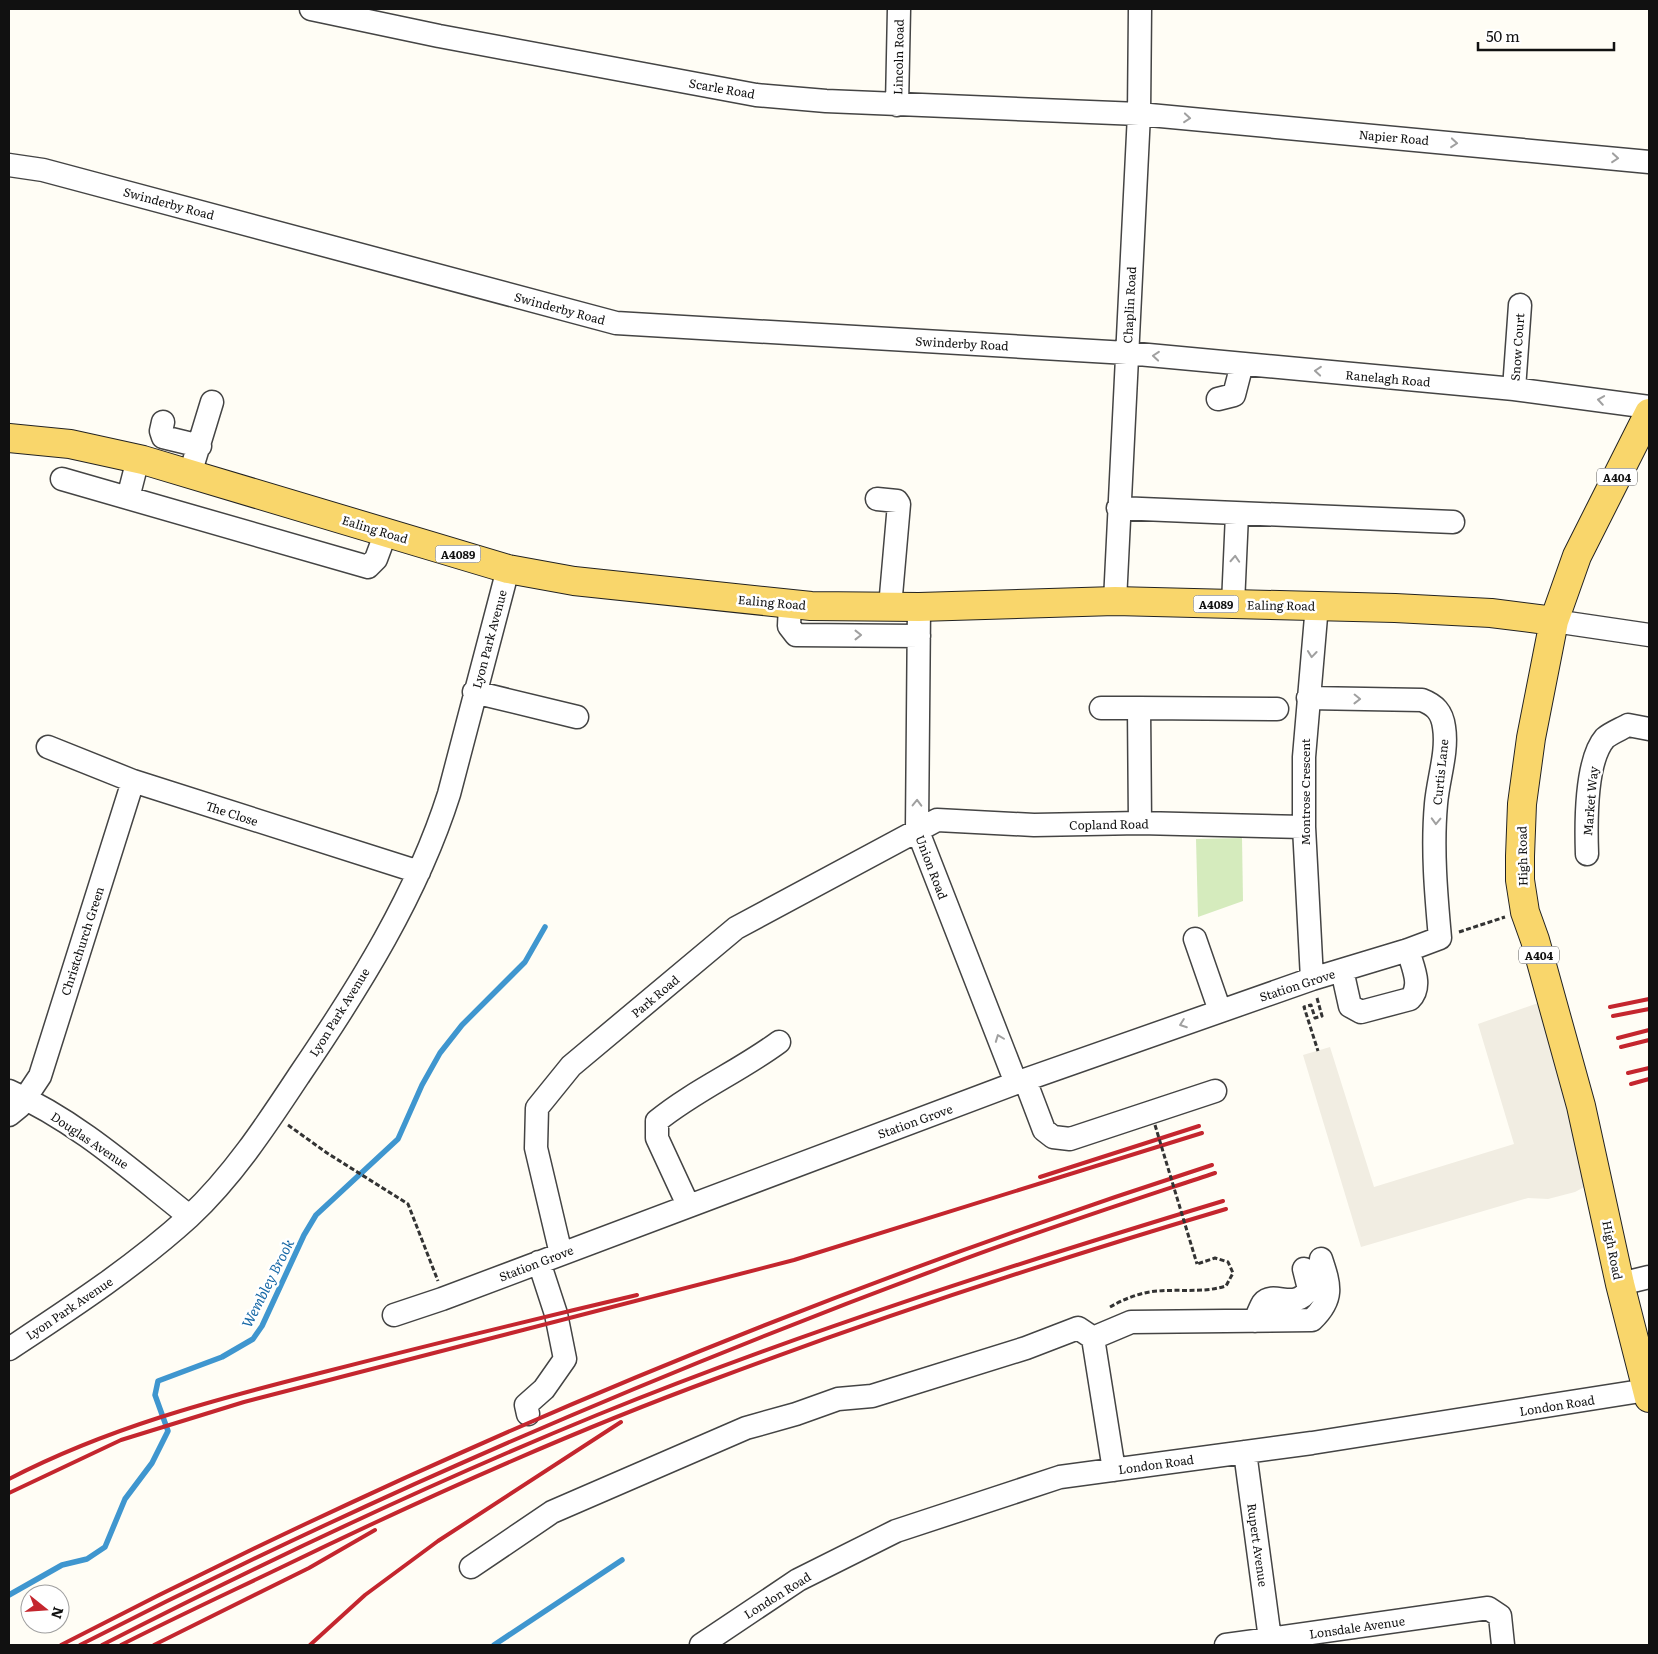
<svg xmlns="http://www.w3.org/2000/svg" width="1658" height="1654" viewBox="0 0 1658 1654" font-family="Literata,serif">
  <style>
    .green { fill: #d5ebbd }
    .plaza { fill: #f1ede2 }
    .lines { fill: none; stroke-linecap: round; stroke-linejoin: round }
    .stream { stroke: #3f96cf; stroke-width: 5.5 }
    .minor-casing { stroke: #444; stroke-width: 25 }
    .major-casing { stroke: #222; stroke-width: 30 }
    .path { stroke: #333; stroke-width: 3; stroke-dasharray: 5 2.5; stroke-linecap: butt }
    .minor { stroke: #fff; stroke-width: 22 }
    .major { stroke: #f9d66b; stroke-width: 28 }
    .rail { stroke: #c4262e; stroke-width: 4 }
    .path-bridge { stroke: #333; stroke-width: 3; stroke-dasharray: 5 2.5; stroke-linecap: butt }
    .oneway { stroke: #a0a0a0 }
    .labels { text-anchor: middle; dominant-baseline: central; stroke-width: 5; stroke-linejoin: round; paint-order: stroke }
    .shield { fill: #fff; stroke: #585858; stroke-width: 1 }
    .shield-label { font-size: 11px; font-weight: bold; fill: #111 }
    .street-label { font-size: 12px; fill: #111; stroke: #fff }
    .water-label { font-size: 14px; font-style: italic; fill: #1768a6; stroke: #fff }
  </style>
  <rect width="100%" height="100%" fill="#fffdf5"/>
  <path class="green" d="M 1242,838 L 1243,901 L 1198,917 L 1196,839 Z"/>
  <path class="plaza" d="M 1541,1002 L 1570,1109 L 1586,1186 L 1575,1192 L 1548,1199 L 1528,1198 L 1361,1247 L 1303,1055 L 1330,1047 L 1374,1187 L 1514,1144 L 1478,1024 Z"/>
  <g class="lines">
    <path class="stream" d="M 9,1595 L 62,1565 L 87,1559 L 105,1547 L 125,1499 L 152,1463 L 168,1431 L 155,1395 L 158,1381 L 222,1357 L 253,1339 L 262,1326 L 304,1235 L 316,1215 L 398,1139 L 422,1085 L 440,1053 L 462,1025 L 525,962 L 545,927
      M 494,1645 L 622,1560"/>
    <g class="minor-casing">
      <path id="minor" d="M 311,9 L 439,36 L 756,95 L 826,101 L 1139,114 L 1649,162
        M 897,105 L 899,9
        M 9,165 L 43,170 L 616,323 L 1127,353 L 1514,389 L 1649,407
        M 1514,389 L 1520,305
        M 1218,399 L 1234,395 L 1242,364
        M 163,422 L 161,431 L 163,437 L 200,446
        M 190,474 L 212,402
        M 62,479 L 368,567 L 376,559 L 386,532
        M 128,498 L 138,459
        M 877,499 L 897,501 L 899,504 L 890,607
        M 1118,508 L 1453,522
        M 1115,601 L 1139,114 L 1140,9
        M 790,604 L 789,626 L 796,635 L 919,636
        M 1233,604 L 1237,514
        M 919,607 L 917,829 L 1016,1083
        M 1554,621 L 1649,635
        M 474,692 L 577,717
        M 1101,708 L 1139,708
        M 48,747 L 133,781 L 419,872
        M 1140,823 L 1139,708 L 1277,709
        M 1587,854 C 1586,825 1585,761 1605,738 C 1611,733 1621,729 1628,725 L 1649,729
        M 1195,939 L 1220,1011
        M 1342,970 L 1350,1006 L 1361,1012 L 1410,999 C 1423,986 1412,966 1408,950
        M 1312,979 L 1304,827 L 1304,757 L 1317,605
        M 1025,1080 L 1044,1130 L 1053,1137 L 1070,1139 L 1215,1091
        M 9,1091 C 77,1121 132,1171 189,1216
        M 9,1115 L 20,1106 L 40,1076 L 133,781
        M 688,1205 L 657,1138 L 657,1121 C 695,1090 740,1071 779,1042
        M 561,1254 L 536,1148 L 537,1108 L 571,1066 L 736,928 L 937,820 L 1034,825 L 1140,823 L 1304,827
        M 1620,1284 L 1649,1277
        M 394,1315 L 442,1299 L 1016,1083 L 1312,979 L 1408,950 L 1440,938 C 1436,894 1432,848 1436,804 C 1438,779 1448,752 1444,727 C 1442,712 1435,705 1422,700 L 1308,698
        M 1255,1321 C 1257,1316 1260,1308 1263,1303 C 1274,1290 1295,1312 1309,1289 L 1304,1269
        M 1093,1338 L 1131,1322 L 1312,1320 C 1334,1299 1330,1286 1321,1259
        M 9,1349 C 71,1308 134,1267 189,1217 C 233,1176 267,1124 300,1074 C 359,987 417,895 449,794 L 508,569
        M 528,1414 L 526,1405 L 544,1389 L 565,1359 L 556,1314 L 539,1262
        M 1245,1452 L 1270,1639
        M 471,1567 L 552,1512 L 746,1428 L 796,1414 L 838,1399 L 872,1396 L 1026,1348 L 1078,1328 L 1093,1338 L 1114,1470
        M 701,1645 L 798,1580 L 896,1531 L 1060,1477 L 1312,1443 L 1647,1390
        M 1226,1645 L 1488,1608 L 1500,1616 L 1503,1645"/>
    </g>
    <g class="major-casing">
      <path id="major" d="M 1649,413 L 1577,556 L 1554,621 L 1531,738 L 1522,804 L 1520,856 L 1520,880 L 1525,912 L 1535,940 L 1581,1106 L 1620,1284 L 1649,1398
        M 9,438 L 70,444 L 143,460 L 508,569 L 574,581 L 811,606 L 919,607 L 1115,601 L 1395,608 L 1491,613 L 1554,621"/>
    </g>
    <path class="path" d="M 1459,932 L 1505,917
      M 1317,998 L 1322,1016 L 1315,1018 L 1311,1005 L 1304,1007 L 1318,1051
      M 288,1125 L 327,1153 L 408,1204 L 438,1281
      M 1110,1307 C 1124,1299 1141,1292 1158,1291 C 1181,1289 1204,1293 1226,1286 L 1233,1273 L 1228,1262 L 1215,1258 L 1197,1264"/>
    <use href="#minor" class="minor"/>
    <use href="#major" class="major"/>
    <path class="rail" d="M 1610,1007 L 1649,999
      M 1613,1016 L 1649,1009
      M 1618,1038 L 1649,1030
      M 1621,1047 L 1649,1040
      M 1628,1073 L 1649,1068
      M 1631,1084 L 1649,1079
      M 1040,1177 L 1199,1126
      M 9,1479 C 107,1428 213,1400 320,1373 C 425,1346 531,1320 637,1295
      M 9,1493 L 121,1440 L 244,1402 L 794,1260 L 1202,1133
      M 61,1645 C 430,1454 816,1293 1212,1165
      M 80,1645 C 361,1501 651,1376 946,1266 C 1035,1232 1125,1203 1215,1173
      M 102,1645 C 264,1562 429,1484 597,1415 C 801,1332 1012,1265 1223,1201
      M 121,1645 C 174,1618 228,1593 282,1567 C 424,1498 568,1433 715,1379 C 883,1316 1054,1260 1226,1209
      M 154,1645 L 309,1568 L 375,1530
      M 310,1645 L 365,1595 L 438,1541 L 621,1422"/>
    <path class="path-bridge" d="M 1155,1125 L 1197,1264"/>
  </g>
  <defs><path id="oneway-chevron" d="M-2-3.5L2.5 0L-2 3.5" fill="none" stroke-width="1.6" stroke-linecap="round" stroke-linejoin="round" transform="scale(1.25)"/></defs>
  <g class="oneway">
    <use href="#oneway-chevron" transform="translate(1187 118) rotate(5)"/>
    <use href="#oneway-chevron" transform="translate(1454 143) rotate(5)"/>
    <use href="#oneway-chevron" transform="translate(1615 158) rotate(5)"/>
    <use href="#oneway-chevron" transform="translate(1156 356) rotate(-175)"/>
    <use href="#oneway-chevron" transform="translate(1318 371) rotate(-175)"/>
    <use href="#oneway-chevron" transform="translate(1601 400) rotate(-171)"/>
    <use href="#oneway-chevron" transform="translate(1235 559) rotate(-87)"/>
    <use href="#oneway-chevron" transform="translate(858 635)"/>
    <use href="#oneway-chevron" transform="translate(1312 654) rotate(96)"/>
    <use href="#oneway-chevron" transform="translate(1357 699) rotate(1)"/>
    <use href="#oneway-chevron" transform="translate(917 803) rotate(-89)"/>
    <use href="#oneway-chevron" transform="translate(1436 821) rotate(92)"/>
    <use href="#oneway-chevron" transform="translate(1183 1024) rotate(160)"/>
    <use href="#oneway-chevron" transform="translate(999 1038) rotate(-111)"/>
  </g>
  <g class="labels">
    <g class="shield">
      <rect x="1597" y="468.5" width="40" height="17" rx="4"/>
      <rect x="435.5" y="545.5" width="45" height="17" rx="4"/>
      <rect x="1193.5" y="595.5" width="45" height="17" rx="4"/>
      <rect x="1519" y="946.5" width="40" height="17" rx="4"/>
    </g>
    <g class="shield-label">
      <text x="1617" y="477">A404</text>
      <text x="458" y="554">A4089</text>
      <text x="1216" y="604">A4089</text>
      <text x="1539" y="955">A404</text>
    </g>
    <g class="street-label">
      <text transform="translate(898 57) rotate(-89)">Lincoln Road</text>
      <text transform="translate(722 88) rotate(10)">Scarle Road</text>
      <text transform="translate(1394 137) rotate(5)">Napier Road</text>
      <text transform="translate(169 203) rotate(15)">Swinderby Road</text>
      <text transform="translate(1129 305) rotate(-87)">Chaplin Road</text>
      <text transform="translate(560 308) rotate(15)">Swinderby Road</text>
      <text transform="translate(962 343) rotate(3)">Swinderby Road</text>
      <text transform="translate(1517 347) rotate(-86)">Snow Court</text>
      <text transform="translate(1388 378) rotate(5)">Ranelagh Road</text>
      <text transform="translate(375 529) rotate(17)">Ealing Road</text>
      <text transform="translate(772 602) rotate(5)">Ealing Road</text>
      <text transform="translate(1281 605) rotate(1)">Ealing Road</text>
      <text transform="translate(489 639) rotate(-75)">Lyon Park Avenue</text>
      <text transform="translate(1440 772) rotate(-84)">Curtis Lane</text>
      <text transform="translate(1305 792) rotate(-90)">Montrose Crescent</text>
      <text transform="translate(1590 801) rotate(-85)">Market Way</text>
      <text transform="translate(232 813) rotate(18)">The Close</text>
      <text transform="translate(1109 824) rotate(-1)">Copland Road</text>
      <text transform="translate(1522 856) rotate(-91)">High Road</text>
      <text transform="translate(932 867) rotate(69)">Union Road</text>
      <text transform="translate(82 941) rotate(-72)">Christchurch Green</text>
      <text transform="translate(1297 985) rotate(-18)">Station Grove</text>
      <text transform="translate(655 996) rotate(-40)">Park Road</text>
      <text transform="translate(339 1012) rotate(-58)">Lyon Park Avenue</text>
      <text transform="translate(915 1121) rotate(-20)">Station Grove</text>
      <text transform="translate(90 1140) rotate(34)">Douglas Avenue</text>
      <text transform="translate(1613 1250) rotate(79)">High Road</text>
      <text transform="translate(536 1263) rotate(-21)">Station Grove</text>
      <text transform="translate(69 1308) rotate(-34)">Lyon Park Avenue</text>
      <text transform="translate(1557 1405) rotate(-9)">London Road</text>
      <text transform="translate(1156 1464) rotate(-8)">London Road</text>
      <text transform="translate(1258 1545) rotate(82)">Rupert Avenue</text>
      <text transform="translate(777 1595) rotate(-32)">London Road</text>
      <text transform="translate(1357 1627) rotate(-8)">Lonsdale Avenue</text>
    </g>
    <g class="water-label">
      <text transform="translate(267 1283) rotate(-63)">Wembley Brook</text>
    </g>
  </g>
  <rect width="1658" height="1654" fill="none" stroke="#111111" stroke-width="20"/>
  <g transform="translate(45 1609) rotate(107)"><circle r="24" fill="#ffffff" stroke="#a0a0a0"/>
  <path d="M0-4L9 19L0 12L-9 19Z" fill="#c4262e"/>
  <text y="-8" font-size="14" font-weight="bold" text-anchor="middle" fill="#111111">N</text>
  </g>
  <path d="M1478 42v8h136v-8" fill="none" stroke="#111111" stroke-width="2.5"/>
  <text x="1486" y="42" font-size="15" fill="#111111" stroke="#ffffff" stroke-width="4" paint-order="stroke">50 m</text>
</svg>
